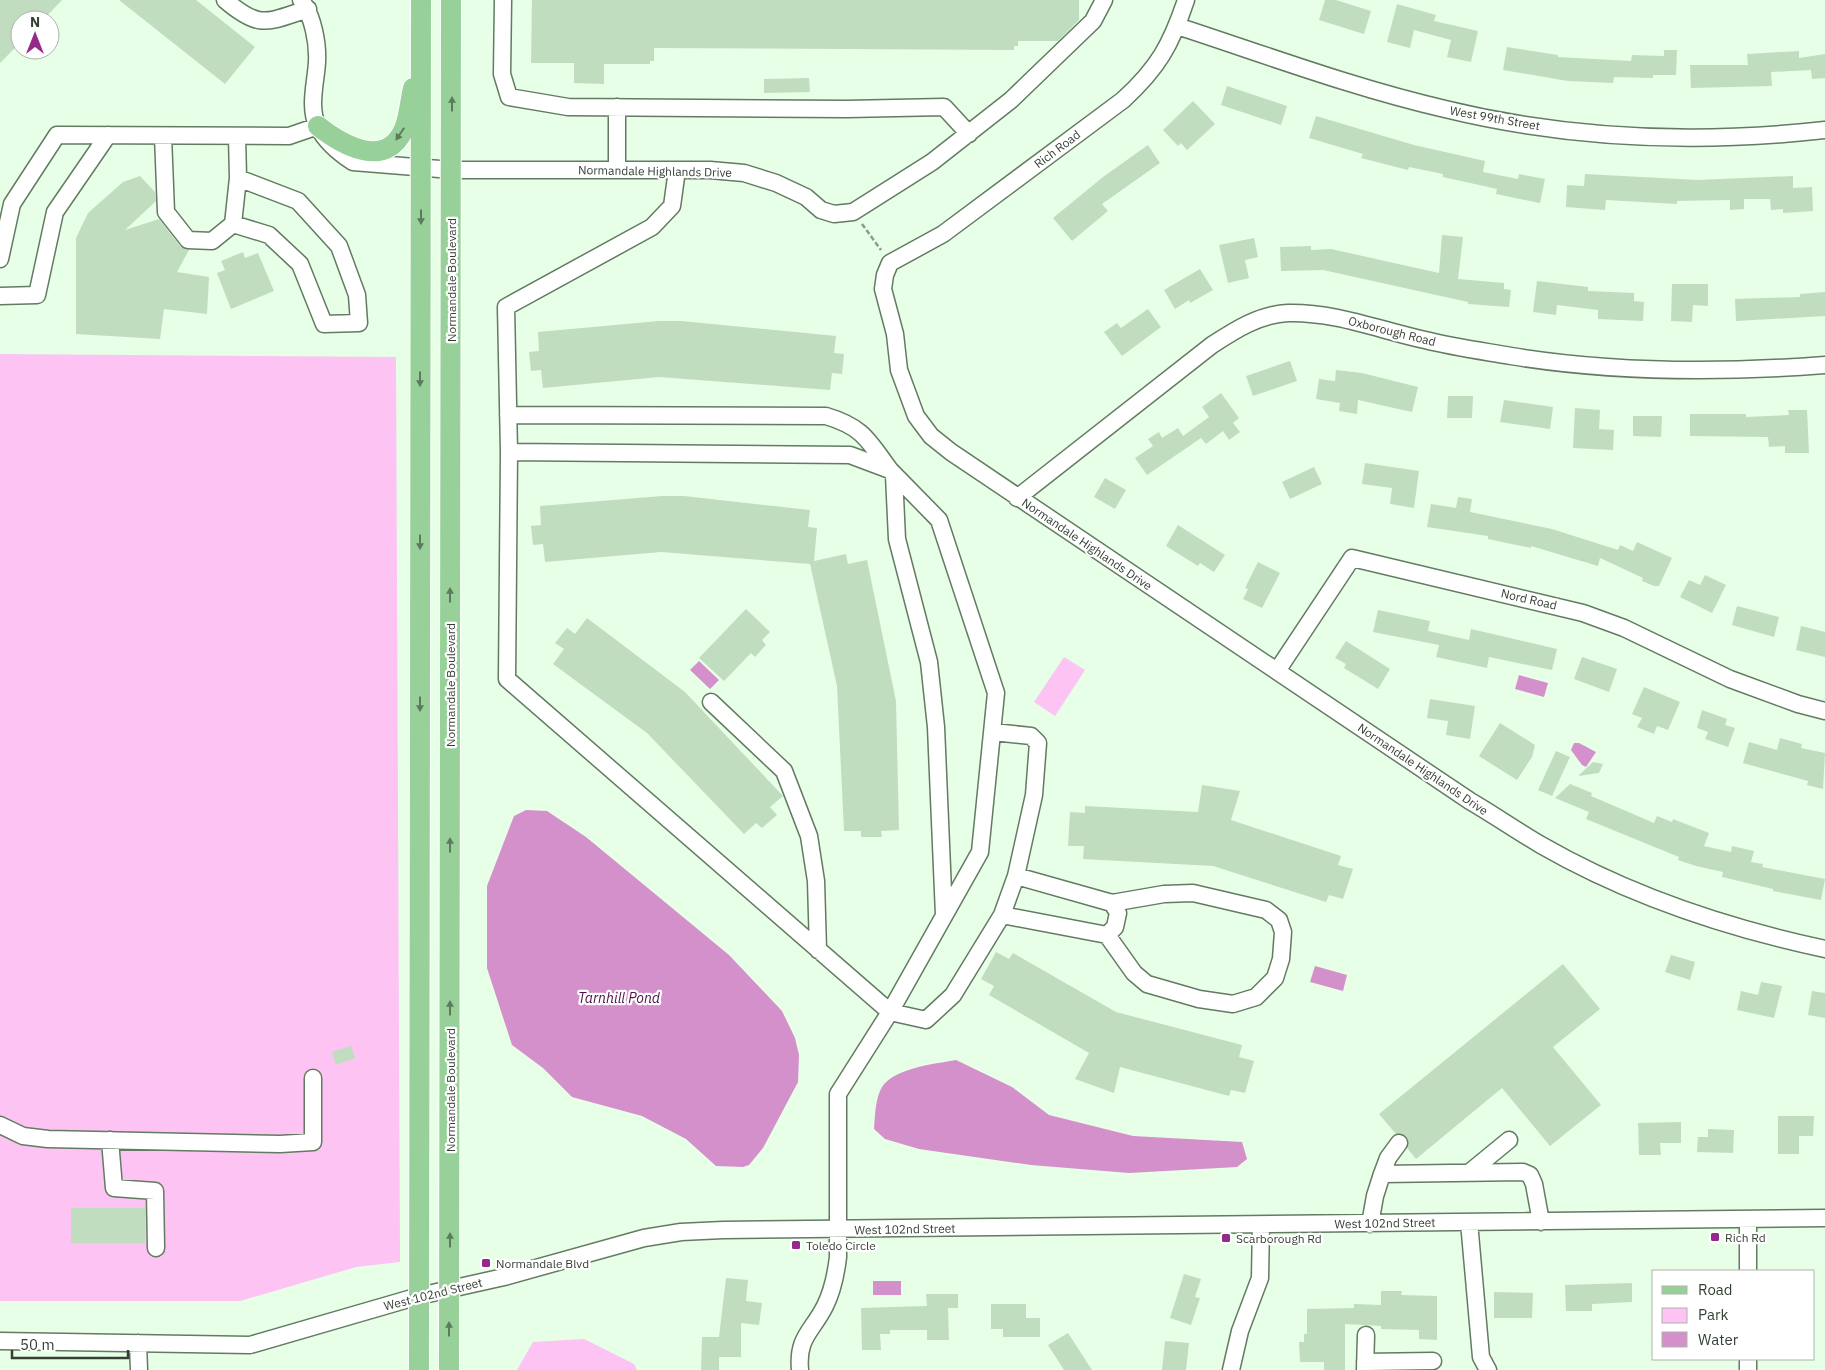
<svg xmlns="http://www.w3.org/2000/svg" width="1825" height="1370" viewBox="0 0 1825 1370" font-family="'IBM Plex Sans',sans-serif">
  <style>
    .green { fill: #fcc3f3 }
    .water { fill: #d490ca }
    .building { fill: #c1ddc0 }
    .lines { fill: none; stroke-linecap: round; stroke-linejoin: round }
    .minor-casing { stroke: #627b61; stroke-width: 19 }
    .major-casing { stroke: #fff; stroke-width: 22 }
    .path { stroke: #8b9c8b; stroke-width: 2.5; stroke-dasharray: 5 2.5; stroke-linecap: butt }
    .minor { stroke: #fff; stroke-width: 16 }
    .major { stroke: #98d09a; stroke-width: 20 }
    .oneway { fill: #5d7a5d }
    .poi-dot { fill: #952a8c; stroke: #fff; stroke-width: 2 }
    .labels { text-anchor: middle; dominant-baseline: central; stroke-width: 4.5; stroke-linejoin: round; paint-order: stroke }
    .street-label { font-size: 12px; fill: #354035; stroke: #fff }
    .poi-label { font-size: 12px; fill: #354035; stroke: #fff; text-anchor: start }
    .water-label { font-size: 14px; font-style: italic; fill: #4d1047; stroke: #fff }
  </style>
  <rect width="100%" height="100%" fill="#e7fee7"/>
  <path class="green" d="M 0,354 L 396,357 L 400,1262 L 356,1267 L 240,1301 L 0,1301 Z
    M 1064,657 L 1085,670 L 1055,716 L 1034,702 Z
    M 584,1339 L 634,1364 L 637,1370 L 517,1370 L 533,1342 Z"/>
  <path class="water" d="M 699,661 L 719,680 L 710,689 L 690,670 Z
    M 1519,675 L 1548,683 L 1544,697 L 1515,689 Z
    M 1574,743 L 1579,743 L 1596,752 L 1586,767 L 1582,765 L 1571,750 Z
    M 526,810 L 547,811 L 586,837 L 729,955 L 782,1011 L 795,1038 L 799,1055 L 798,1082 L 763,1148 L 749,1165 L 743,1167 L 716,1166 L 686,1139 L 642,1116 L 572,1097 L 543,1068 L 512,1045 L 487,968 L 487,886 L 514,816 Z
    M 1315,966 L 1347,975 L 1343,991 L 1310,982 Z
    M 956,1060 L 1012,1087 L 1049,1115 L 1133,1136 L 1242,1142 L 1247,1159 L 1237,1167 L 1129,1173 L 1031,1165 L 919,1149 L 885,1139 L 874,1129 C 875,1117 875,1103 880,1091 C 889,1068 935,1064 956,1060 Z
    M 873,1281 L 901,1281 L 901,1295 L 873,1295 Z"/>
  <path class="building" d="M 0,0 L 62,0 L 43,20 L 20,20 L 20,43 L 0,63 Z
    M 119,0 L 196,0 L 255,47 L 225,84 Z
    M 532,0 L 1079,0 L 1079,20 L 1058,41 L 1018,41 L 1018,46 L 1014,46 L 1014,50 L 654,48 L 654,61 L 650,61 L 650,64 L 604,64 L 604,84 L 574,83 L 574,63 L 531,63 Z
    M 1325,0 L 1336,0 L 1371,11 L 1364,34 L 1319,20 Z
    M 1397,4 L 1436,15 L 1434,21 L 1478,31 L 1471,62 L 1447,57 L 1451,40 L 1414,30 L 1410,48 L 1387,42 Z
    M 1507,47 L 1558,55 L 1558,57 L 1631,61 L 1632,55 L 1664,56 L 1664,50 L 1677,50 L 1676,75 L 1653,75 L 1653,78 L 1614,77 L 1613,83 L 1568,81 L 1503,70 Z
    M 1799,51 L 1799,58 L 1825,54 L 1825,78 L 1812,79 L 1811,70 L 1771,72 L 1772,86 L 1691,88 L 1690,65 L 1748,65 L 1747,54 Z
    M 809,78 L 810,92 L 764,93 L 764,79 Z
    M 1227,86 L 1287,106 L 1281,125 L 1221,105 Z
    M 1193,101 L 1215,124 L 1187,150 L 1181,143 L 1178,146 L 1163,130 Z
    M 1316,116 L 1414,145 L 1485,161 L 1483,172 L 1518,179 L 1519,174 L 1545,179 L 1540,203 L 1496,194 L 1497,189 L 1443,177 L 1443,174 L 1409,167 L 1408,170 L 1361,158 L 1363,154 L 1309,138 Z
    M 1148,145 L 1160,163 L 1102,204 L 1108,211 L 1072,241 L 1053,218 L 1103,177 Z
    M 1585,174 L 1698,180 L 1793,176 L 1793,188 L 1812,187 L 1813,211 L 1783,213 L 1783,209 L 1771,210 L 1770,199 L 1744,199 L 1744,209 L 1730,210 L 1730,200 L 1677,201 L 1677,204 L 1606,200 L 1605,210 L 1566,207 L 1567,185 L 1584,186 Z
    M 140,176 L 155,192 L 156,201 L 125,230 L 159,219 L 180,246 L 189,250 L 177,272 L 209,277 L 207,314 L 164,309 L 160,339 L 76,334 L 76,238 L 88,213 L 123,182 Z
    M 1442,235 L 1463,237 L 1458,279 L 1504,283 L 1504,289 L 1511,290 L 1509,307 L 1468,304 L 1468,302 L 1323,270 L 1281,271 L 1280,247 L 1311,246 L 1311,250 L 1331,249 L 1439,273 Z
    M 1254,238 L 1258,257 L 1245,260 L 1249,278 L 1228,283 L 1219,245 Z
    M 243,252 L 245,258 L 258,253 L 274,291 L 231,309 L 217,273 L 225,270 L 221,261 Z
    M 1200,269 L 1213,290 L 1190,303 L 1189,300 L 1175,309 L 1164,290 Z
    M 1537,281 L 1588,287 L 1588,291 L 1634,293 L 1634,301 L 1644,302 L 1643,321 L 1598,319 L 1598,310 L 1557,305 L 1556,315 L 1533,312 Z
    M 1672,284 L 1708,284 L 1708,306 L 1693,305 L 1692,322 L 1671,321 Z
    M 1825,292 L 1825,316 L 1736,321 L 1735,299 L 1800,297 L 1800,294 Z
    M 1148,309 L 1161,327 L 1122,356 L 1104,332 L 1117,323 L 1121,328 Z
    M 659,321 L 681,321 L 836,336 L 834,353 L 844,354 L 842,374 L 832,373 L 830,390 L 659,377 L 543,388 L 541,370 L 531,371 L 529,352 L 539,351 L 538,332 Z
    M 1290,361 L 1297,381 L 1253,396 L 1246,376 Z
    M 1336,370 L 1362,373 L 1418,387 L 1412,412 L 1358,400 L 1357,414 L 1339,411 L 1340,403 L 1316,399 L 1319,379 L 1335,381 Z
    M 1221,393 L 1239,418 L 1233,423 L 1240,432 L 1229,440 L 1223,431 L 1206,444 L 1201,438 L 1147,475 L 1135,458 L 1153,446 L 1148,439 L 1159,432 L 1162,438 L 1178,428 L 1183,436 L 1209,417 L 1202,407 Z
    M 1448,396 L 1473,396 L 1472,418 L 1447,418 Z
    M 1504,400 L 1553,407 L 1550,429 L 1500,422 Z
    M 1575,408 L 1600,410 L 1599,429 L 1614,430 L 1613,450 L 1573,448 Z
    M 1788,410 L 1807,410 L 1809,453 L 1785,453 L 1785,446 L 1769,447 L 1768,437 L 1690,436 L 1690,414 L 1746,414 L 1746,417 L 1789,415 Z
    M 1633,416 L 1662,416 L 1661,437 L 1633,436 Z
    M 1365,463 L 1419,471 L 1414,508 L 1390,504 L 1392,488 L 1362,484 Z
    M 1314,467 L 1322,484 L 1290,499 L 1282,482 Z
    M 1105,478 L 1126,490 L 1115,509 L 1094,497 Z
    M 662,496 L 684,496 L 810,510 L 808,527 L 817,528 L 814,561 L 846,554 L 848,564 L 867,560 L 896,701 L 899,830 L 881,831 L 882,837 L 861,837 L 861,831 L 844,831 L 837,686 L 810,564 L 661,552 L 545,562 L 543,544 L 533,545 L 531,526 L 541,525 L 540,506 Z
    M 1458,497 L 1472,499 L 1470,512 L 1552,529 L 1618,550 L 1620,545 L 1633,551 L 1637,542 L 1672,558 L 1659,586 L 1654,586 L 1642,581 L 1643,578 L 1600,558 L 1598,566 L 1531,546 L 1531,548 L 1488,539 L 1488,536 L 1427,527 L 1431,504 L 1456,508 Z
    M 1178,525 L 1225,555 L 1214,572 L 1200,563 L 1198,566 L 1166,546 Z
    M 1258,562 L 1280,573 L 1262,608 L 1243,599 L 1248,589 L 1245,588 Z
    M 1705,575 L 1726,585 L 1712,613 L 1680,597 L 1689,580 L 1700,585 Z
    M 1737,606 L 1779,617 L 1774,637 L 1732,625 Z
    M 746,609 L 770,632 L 762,640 L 766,645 L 755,657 L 751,653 L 724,681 L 699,658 Z
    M 1378,610 L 1430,621 L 1428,631 L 1469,640 L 1471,629 L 1557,649 L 1552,670 L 1489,657 L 1487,668 L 1436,657 L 1439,645 L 1373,632 Z
    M 587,618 L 685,692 L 783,796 L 770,807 L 777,815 L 762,828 L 756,823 L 744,834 L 647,733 L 553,664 L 564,649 L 555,643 L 567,628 L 575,634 Z
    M 1801,626 L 1825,632 L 1825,657 L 1796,650 Z
    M 1346,641 L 1390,669 L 1378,689 L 1344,668 L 1346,664 L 1335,658 Z
    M 1582,657 L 1617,669 L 1609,692 L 1574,679 Z
    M 1644,687 L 1680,702 L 1668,730 L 1657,726 L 1654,734 L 1637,727 L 1642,718 L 1632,714 Z
    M 1430,699 L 1475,706 L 1470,739 L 1446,735 L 1448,721 L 1427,718 Z
    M 1702,710 L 1727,719 L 1725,725 L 1735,728 L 1728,747 L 1705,739 L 1708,732 L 1697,728 Z
    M 1500,723 L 1535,745 L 1532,757 L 1517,780 L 1479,756 Z
    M 1780,738 L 1802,744 L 1801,748 L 1825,753 L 1823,789 L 1807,785 L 1808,781 L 1743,763 L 1749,742 L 1777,750 Z
    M 1556,751 L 1570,757 L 1552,796 L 1538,790 Z
    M 1593,762 L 1603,764 L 1599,773 L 1578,776 Z
    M 1570,784 L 1592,793 L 1591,796 L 1654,823 L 1657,816 L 1672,822 L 1673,819 L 1709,833 L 1704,846 L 1731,852 L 1732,846 L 1754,851 L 1751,862 L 1763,864 L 1762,867 L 1825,879 L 1821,900 L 1773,891 L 1773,889 L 1722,877 L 1723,872 L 1696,866 L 1678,860 L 1679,857 L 1586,819 L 1589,812 L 1555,798 Z
    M 1202,785 L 1240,791 L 1231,820 L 1341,856 L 1338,865 L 1353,869 L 1343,899 L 1329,895 L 1326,902 L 1213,866 L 1083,859 L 1084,846 L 1068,846 L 1070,812 L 1085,813 L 1085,806 L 1198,812 Z
    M 996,952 L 1009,959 L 1013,953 L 1116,1012 L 1242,1045 L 1239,1057 L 1254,1061 L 1245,1093 L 1231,1090 L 1229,1096 L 1120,1067 L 1114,1093 L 1075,1079 L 1089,1053 L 989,995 L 994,986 L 981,979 Z
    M 1671,955 L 1695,962 L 1690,980 L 1665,972 Z
    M 1563,964 L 1600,1009 L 1553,1047 L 1601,1105 L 1550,1146 L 1502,1088 L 1416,1159 L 1407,1148 L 1408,1139 L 1405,1135 L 1396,1134 L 1379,1114 Z
    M 1761,982 L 1782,986 L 1774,1018 L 1737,1010 L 1741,991 L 1758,995 Z
    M 1812,991 L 1825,993 L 1825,1018 L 1808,1015 Z
    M 351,1046 L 355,1058 L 336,1065 L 332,1052 Z
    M 1778,1116 L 1814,1116 L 1813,1136 L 1799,1136 L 1799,1154 L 1778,1154 Z
    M 1681,1122 L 1681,1143 L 1660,1143 L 1661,1155 L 1639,1155 L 1638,1123 Z
    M 1708,1129 L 1734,1130 L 1733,1153 L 1697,1152 L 1698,1137 L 1708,1137 Z
    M 71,1208 L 145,1208 L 145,1243 L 71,1243 Z
    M 1184,1274 L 1201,1279 L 1195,1297 L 1200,1298 L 1191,1325 L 1170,1318 Z
    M 726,1278 L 748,1280 L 746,1301 L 762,1303 L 759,1325 L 741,1323 L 741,1357 L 719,1357 L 719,1370 L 701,1370 L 702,1337 L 719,1337 Z
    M 1632,1283 L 1632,1302 L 1592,1304 L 1592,1311 L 1566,1311 L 1565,1285 Z
    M 1381,1291 L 1402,1291 L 1401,1295 L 1437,1296 L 1437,1340 L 1419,1339 L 1419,1330 L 1381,1329 L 1381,1326 L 1345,1324 L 1345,1370 L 1324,1370 L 1324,1362 L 1300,1362 L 1299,1342 L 1304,1342 L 1304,1334 L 1307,1334 L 1307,1309 L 1354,1308 L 1354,1304 L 1381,1305 Z
    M 1494,1292 L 1533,1293 L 1532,1318 L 1494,1318 Z
    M 926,1294 L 958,1294 L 958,1308 L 948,1308 L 949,1340 L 927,1340 L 927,1330 L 890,1330 L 890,1334 L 880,1334 L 881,1350 L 862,1350 L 861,1308 L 927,1306 Z
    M 991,1304 L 1026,1304 L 1026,1318 L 1040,1318 L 1040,1337 L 1003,1337 L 1003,1329 L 991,1329 Z
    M 1068,1333 L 1092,1370 L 1064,1370 L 1048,1345 Z
    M 1165,1341 L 1189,1343 L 1186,1370 L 1162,1370 Z"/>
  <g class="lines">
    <g class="minor-casing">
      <path id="minor" d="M 225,0 C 260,30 267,22 308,9
        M 301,0 C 313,16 318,43 317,62 C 316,82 308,108 318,127 C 326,142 339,153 353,162 L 452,170 L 710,170 L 744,173 L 776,183 L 806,197 L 821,210 L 834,214 L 853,212 L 932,162 L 1011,100 L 1093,21 L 1104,0
        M 503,0 L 502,74 L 509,97 L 568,107 L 847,109 L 944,107 L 969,134
        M 1186,0 C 1171,45 1158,68 1123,100 L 943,234 L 890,263 L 885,275 L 883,289 L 895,334 L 899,370 L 916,416 L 931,436 L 951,452 L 1470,801 C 1494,815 1517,831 1541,845 C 1628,895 1727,928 1825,949
        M 1177,26 C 1266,55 1354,88 1445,109 C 1568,139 1699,144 1825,130
        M 163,136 L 166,212 L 188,240 L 212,241 L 233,224 L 269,235 L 300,264 L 324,324 L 359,323 L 357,295 L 339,246 L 298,201 L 238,178 L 237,136
        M 617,170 L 617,107
        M 233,224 L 238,178
        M 0,259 L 12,204 L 57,135 L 289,136 L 318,126
        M 0,296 L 37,295 L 55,212 L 108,135
        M 508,415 L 826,416 C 863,427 868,440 890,470
        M 509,452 L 850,455 L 890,470 L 939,520 L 996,693 L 980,852 L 890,1012 L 507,679 Z
        M 509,452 L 506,307 L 652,227 L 672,206 L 677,170
        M 894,475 L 897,539 L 929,662 L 936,727 L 944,915
        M 1017,498 L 1212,345 C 1235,330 1260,314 1288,313 C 1336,312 1379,330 1425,340 C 1453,347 1482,351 1511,356 C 1615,373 1720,373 1825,365
        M 1277,671 L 1352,558 L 1583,613 L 1624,628 L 1730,679 L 1798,704 L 1825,711
        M 711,702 L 784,771 L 809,836 L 816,881 L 818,950
        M 1002,915 L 1016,876
        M 1107,935 L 1134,973 L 1147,984 L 1199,999 L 1233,1004 L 1256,997 L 1275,978 L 1281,959 L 1283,932 L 1279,920 L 1266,910 L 1193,893 L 1164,894 L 1112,903
        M 0,1125 L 23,1136 L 48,1139 L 280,1144 L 313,1142 L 313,1078
        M 110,1140 L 114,1188 L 155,1191 L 156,1248
        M 1470,1172 L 1509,1140
        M 1382,1174 L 1388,1158 L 1399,1143
        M 1748,1219 L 1748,1271
        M 1469,1222 L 1481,1357 L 1488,1370
        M 1370,1224 L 1375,1196 L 1382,1174 L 1523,1172 L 1530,1175 L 1534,1184 L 1541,1222
        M 0,1341 L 250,1345 L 419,1296 L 504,1277 L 644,1238 L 681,1232 L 723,1230 L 1825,1218
        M 138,1343 L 139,1370
        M 1748,1359 L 1748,1370
        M 1365,1362 L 1433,1361
        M 800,1370 C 797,1337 812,1332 825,1306 C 833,1290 836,1274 838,1257 L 838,1094 L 890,1012 L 926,1020 L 953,995 L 1002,915 L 1107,935 L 1115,927 L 1118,913 L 1112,903 L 1016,876 L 1034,795 L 1038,743 L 1031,736 L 993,732
        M 1231,1370 L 1240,1331 L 1260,1278 L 1261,1225
        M 1365,1370 L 1366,1335"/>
    </g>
    <g class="major-casing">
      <path id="major" d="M 318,126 C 341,144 386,171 404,129 C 409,117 410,101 413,88
        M 419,1370 L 421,0
        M 449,1370 L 451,0"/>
    </g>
    <path class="path" d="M 862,224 L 881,250"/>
    <use href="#minor" class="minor"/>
    <use href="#major" class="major"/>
  </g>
  <defs><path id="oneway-solid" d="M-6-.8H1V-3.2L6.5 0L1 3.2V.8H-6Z" transform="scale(1.25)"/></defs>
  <g class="oneway">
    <use href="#oneway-solid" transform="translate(452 104) rotate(-90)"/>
    <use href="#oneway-solid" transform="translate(400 134) rotate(124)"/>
    <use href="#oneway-solid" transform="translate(421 217) rotate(90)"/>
    <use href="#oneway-solid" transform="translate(420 379) rotate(90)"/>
    <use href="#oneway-solid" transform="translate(420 542) rotate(90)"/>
    <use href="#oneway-solid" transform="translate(450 595) rotate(-90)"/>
    <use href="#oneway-solid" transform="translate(420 704) rotate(90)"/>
    <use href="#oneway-solid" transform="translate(450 845) rotate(-90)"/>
    <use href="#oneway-solid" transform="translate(450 1008) rotate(-90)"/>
    <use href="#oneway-solid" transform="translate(450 1240) rotate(-90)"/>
    <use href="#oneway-solid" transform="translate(449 1329) rotate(-90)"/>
  </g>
  <g class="poi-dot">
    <rect x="1710" y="1232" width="10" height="10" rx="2.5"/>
    <rect x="1221" y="1233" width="10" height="10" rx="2.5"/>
    <rect x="791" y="1240" width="10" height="10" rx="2.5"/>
    <rect x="481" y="1258" width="10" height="10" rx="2.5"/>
  </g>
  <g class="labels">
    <g class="street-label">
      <text transform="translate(1495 118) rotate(10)">West 99th Street</text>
      <text transform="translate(1057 149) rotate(-37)">Rich Road</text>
      <text transform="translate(655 171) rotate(1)">Normandale Highlands Drive</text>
      <text transform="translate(451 280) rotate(-90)">Normandale Boulevard</text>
      <text transform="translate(1392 331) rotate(14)">Oxborough Road</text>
      <text transform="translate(1087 544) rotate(34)">Normandale Highlands Drive</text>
      <text transform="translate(1529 599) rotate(13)">Nord Road</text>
      <text transform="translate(450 685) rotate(-90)">Normandale Boulevard</text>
      <text transform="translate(1423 769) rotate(34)">Normandale Highlands Drive</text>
      <text transform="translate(450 1090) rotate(-90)">Normandale Boulevard</text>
      <text transform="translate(1385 1223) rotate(-1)">West 102nd Street</text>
      <text transform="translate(905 1229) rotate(-1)">West 102nd Street</text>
      <text transform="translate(433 1294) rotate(-14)">West 102nd Street</text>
    </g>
    <g class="poi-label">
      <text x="1725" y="1237">Rich Rd</text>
      <text x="1236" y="1238">Scarborough Rd</text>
      <text x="806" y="1245">Toledo Circle</text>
      <text x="496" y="1263">Normandale Blvd</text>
    </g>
    <g class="water-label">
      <text x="619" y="998">Tarnhill Pond</text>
    </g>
  </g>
  <rect x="1652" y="1270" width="162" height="90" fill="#ffffff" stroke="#aeb3ae"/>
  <rect x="1662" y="1286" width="25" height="8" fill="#98d09a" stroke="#aeb3ae"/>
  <text x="1698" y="1295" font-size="15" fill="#354035">Road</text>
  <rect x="1662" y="1308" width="25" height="15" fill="#fcc3f3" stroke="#aeb3ae"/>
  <text x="1698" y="1320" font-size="15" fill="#354035">Park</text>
  <rect x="1662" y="1332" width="25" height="15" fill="#d490ca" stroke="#aeb3ae"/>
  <text x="1698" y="1345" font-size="15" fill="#354035">Water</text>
  <g transform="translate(35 35)"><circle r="24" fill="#ffffff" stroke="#aeb3ae"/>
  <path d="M0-4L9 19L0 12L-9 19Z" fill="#952a8c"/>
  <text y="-8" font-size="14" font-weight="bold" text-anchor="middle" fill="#354035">N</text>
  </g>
  <path d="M12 1350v8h116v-8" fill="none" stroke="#354035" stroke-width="2.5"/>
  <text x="20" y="1350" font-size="15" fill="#354035" stroke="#ffffff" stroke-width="4" paint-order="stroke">50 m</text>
</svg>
